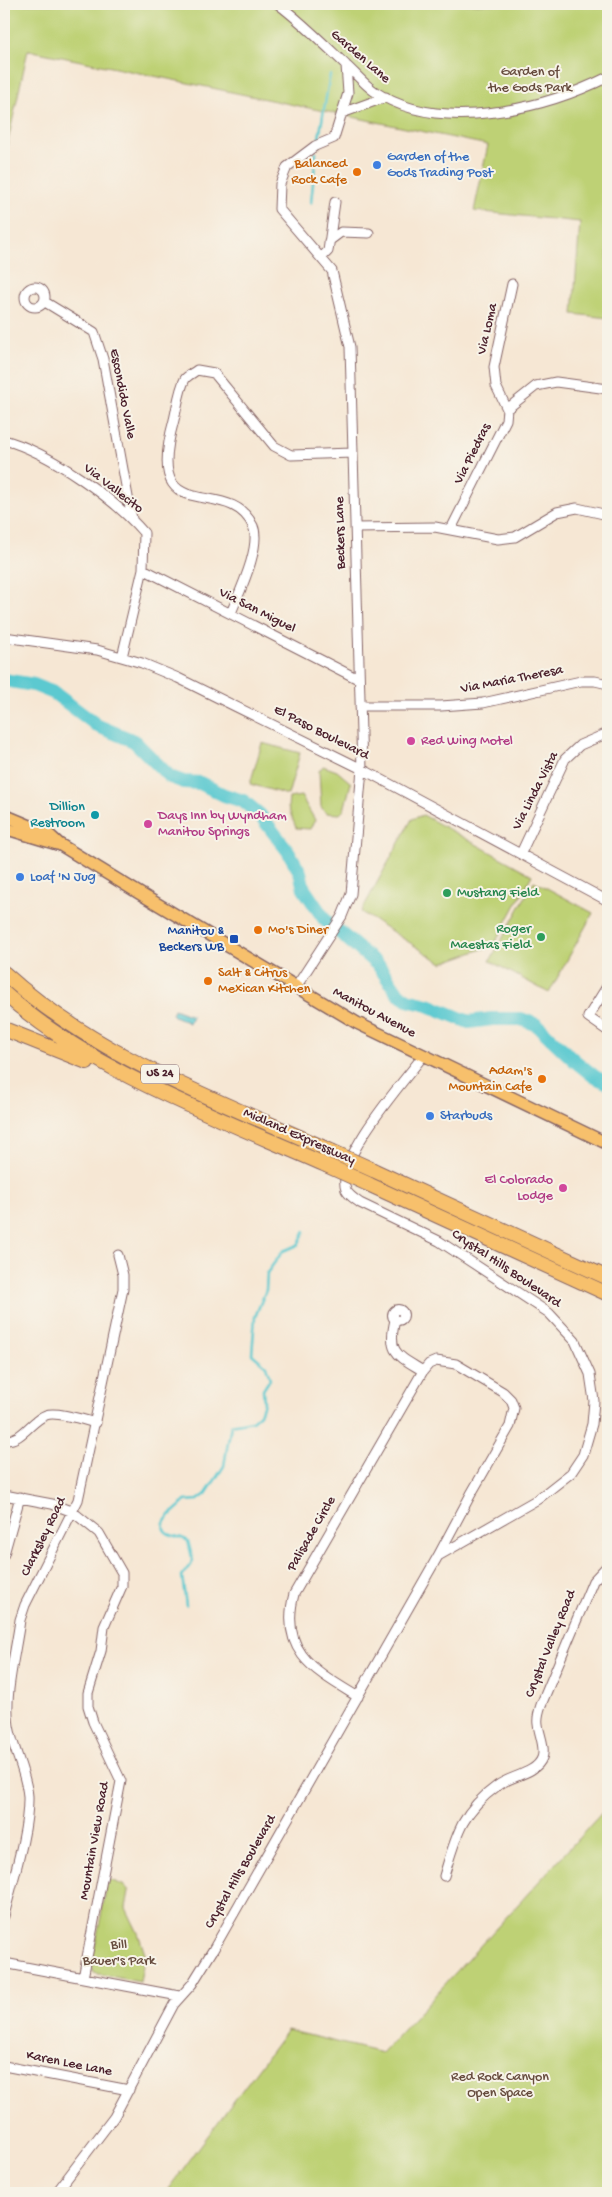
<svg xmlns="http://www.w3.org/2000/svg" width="612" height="2197" viewBox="0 0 612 2197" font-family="'Gochi Hand',sans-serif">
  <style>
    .green { fill: #bed175; stroke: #847850 }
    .water { fill: #5cc9d0; stroke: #53747e }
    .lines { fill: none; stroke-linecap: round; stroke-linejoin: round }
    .stream { stroke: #5cc9d0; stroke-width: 2.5 }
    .river { stroke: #5cc9d0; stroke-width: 14 }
    .minor-casing { stroke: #866566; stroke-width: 11 }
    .major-casing { stroke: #866566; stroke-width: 14 }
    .highway-casing { stroke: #866566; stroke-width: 16 }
    .minor { stroke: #fff; stroke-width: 9 }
    .major { stroke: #f7c06c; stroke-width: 11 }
    .highway { stroke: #f7c06c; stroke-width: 14 }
    .highway-bridge-casing { stroke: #866566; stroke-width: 16; stroke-linecap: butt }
    .highway-bridge { stroke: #f7c06c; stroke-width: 14 }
    .shop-dot { fill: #3f7fe0; stroke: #f7f3e8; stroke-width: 2 }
    .food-dot { fill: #e8710a; stroke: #f7f3e8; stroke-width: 2 }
    .hotel-dot { fill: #d1479c; stroke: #f7f3e8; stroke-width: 2 }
    .culture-dot { fill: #0f9aa8; stroke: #f7f3e8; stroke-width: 2 }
    .leisure-dot { fill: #2e9e5b; stroke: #f7f3e8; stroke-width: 2 }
    .transit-dot { fill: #1a4fb4; stroke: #f7f3e8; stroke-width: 2 }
    .labels { text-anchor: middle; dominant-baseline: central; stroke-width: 4; stroke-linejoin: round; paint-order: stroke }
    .shield { fill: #f7f3e8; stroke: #7e5f64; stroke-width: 1 }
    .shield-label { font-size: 12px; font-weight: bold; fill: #4a1f2b }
    .street-label { font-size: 14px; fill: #4a1f2b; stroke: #f7f3e8 }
    .park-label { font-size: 14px; fill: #674c3e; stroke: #f7f3e8 }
    .shop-label { font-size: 14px; fill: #366cbe; stroke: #f7f3e8; text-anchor: start }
    .food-label { font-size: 14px; fill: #c56008; stroke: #f7f3e8; text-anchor: end }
    .hotel-label { font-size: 14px; fill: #b23c85; stroke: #f7f3e8; text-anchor: start }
    .culture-label { font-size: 14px; fill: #0d838f; stroke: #f7f3e8; text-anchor: end }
    .leisure-label { font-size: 14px; fill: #27864d; stroke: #f7f3e8; text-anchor: start }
    .transit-label { font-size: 14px; fill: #164399; stroke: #f7f3e8; text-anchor: end }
  </style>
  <rect width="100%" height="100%" fill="#f7f3e8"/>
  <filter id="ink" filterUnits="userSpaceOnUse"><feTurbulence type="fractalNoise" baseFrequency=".02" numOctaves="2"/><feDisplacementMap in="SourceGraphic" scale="10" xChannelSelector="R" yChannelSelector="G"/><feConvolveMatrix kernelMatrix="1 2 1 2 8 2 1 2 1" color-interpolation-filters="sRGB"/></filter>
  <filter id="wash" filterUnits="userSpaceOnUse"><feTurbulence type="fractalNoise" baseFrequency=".0096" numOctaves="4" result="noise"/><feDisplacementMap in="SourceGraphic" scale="20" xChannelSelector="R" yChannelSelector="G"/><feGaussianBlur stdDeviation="1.12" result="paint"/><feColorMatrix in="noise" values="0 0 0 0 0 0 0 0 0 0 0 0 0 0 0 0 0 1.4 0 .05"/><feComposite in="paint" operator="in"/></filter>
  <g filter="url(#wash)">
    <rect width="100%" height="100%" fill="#f6e7d4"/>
    <path class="green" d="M 4,4 L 608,4 L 608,318 L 573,314 L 580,222 L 474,211 L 488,145 L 28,50 L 4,159 Z
      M 262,743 L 300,753 L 288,795 L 250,784 Z
      M 323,766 L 337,771 L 351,783 L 344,810 L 340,814 L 326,813 L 321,807 L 319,771 Z
      M 301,796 L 315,820 L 310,829 L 296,828 L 288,807 L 289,798 Z
      M 423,815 L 532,875 L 494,945 L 442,963 L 361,912 L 412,819 Z
      M 534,881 L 593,913 L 549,993 L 490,961 Z
      M 608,1806 L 608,2193 L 165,2193 L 287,2030 L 382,2053 Z
      M 108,1879 L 125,1886 L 129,1891 L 126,1908 L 138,1933 L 145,1954 L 140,1982 L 94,1973 L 91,1968 Z"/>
    <path class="water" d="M 174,1009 L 192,1016 L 189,1023 L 174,1016 L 172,1014 Z"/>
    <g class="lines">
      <path class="stream" d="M 319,138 L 330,75
        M 311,203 L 316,153
        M 186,1605 L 182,1576 L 193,1561 L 188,1541 C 183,1537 175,1537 169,1534 C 152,1524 179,1509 185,1501 L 198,1500 L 206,1494 L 224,1466 L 231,1425 L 252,1421 L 260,1414 L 264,1403 L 263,1390 L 270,1379 L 266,1366 L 252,1354 L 255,1317 L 266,1290 L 267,1273 L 283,1251 L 298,1245 L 305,1231"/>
      <path class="river" d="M 4,680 L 34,685 L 54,693 L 98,726 L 134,741 L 170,777 L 184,782 L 200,783 L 224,795 L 243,801 L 260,815 L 288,851 L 300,872 L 304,889 L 325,920 L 379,966 L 397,992 L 407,1000 L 428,1005 L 469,1022 L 492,1019 L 521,1019 L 537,1025 L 575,1061 L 595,1077 L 608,1083"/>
    </g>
  </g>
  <g filter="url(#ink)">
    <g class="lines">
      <g class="minor-casing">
        <path id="minor" d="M 278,4 C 302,22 324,44 346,65 C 355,73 364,84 374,91 C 439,135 544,109 608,77
          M 342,113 L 386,97
          M 329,241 L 341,232 L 369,233
          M 322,257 L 328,251 L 335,202
          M25 297a10 10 0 1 1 20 0a10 10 0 1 1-20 0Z
          M 45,302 L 94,332 L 103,359 L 132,519
          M 507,409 L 496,386 L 494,367 L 512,284
          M 4,440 C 49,452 114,498 144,533 L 143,569 L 122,657
          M 355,528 L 435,527 L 498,539 L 515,537 L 557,512 L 577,508 L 608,515
          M 451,529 L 506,420 L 507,409 L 536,386 L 556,382 L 608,389
          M 143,569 L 358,679
          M 231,613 C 239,593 262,546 253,526 C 228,472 142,534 174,420 C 177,408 179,390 185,379 C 187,376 193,373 197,370 L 214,373 L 274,446 L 291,455 L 353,453
          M 4,637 L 97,650 L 142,663 L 178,678 L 362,769 L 608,901
          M 360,706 L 441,706 L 483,703 L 581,681 L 595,681 L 608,684
          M 521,853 L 565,759 L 580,745 L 608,733
          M 608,985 L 588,1017 L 608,1031
          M 296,987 L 342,916 L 351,894 L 362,769 L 350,347 L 332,271 L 279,209 L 280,184 L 287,167 L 315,146 L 334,138 L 348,93 L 346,65
          M 423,1056 C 405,1080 334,1159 346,1190 C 349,1196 355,1199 360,1203 L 439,1241 L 549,1313 L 575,1341 L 590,1374 L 594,1401 L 592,1424 L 583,1455 L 571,1473 L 538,1499 L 438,1556
          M392.5 1315a5.5 5.5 0 1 1 11 0a5.5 5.5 0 1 1-11 0Z
          M 395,1320 C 387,1353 397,1355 423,1371
          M 4,1440 C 23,1441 30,1421 46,1415 C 56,1411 84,1420 96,1423
          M 4,1495 L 52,1504 L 73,1512 L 99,1533 L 122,1573 L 122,1586 L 104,1627 L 101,1651 L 88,1693 L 88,1706 L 93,1722 L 121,1781 L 83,1978
          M 4,1554 L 20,1497
          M 444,1876 C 456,1836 461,1812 497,1786 C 509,1776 536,1774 542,1758 C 546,1748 539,1734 538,1724 C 537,1718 539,1711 541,1705 L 593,1581 L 608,1565
          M 4,1916 C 12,1882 29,1831 28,1796 C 26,1772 13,1750 9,1726 C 4,1694 16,1652 20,1620 L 25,1605 L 78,1500 L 123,1289 L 123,1275 L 118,1255
          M 4,1963 L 179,1996
          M 4,2066 L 129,2090
          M 56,2193 L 114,2117 L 174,2004 L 192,1984 L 213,1950 L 438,1556 L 471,1494 L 510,1426 L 514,1408 L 511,1400 L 503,1392 L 456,1364 L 436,1361 L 429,1364 L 423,1371 L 294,1594 C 279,1652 314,1670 358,1697"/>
      </g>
      <g class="major-casing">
        <path id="major" d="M 4,815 L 47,833 L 59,844 L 139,893 L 357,1023 L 608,1144
          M 4,828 L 57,844"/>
      </g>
      <g class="highway-casing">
        <path id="highway" d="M 4,973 C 96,1057 218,1100 331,1151
          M 4,993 C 90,1071 220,1118 326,1165
          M 4,1029 L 87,1062
          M 373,1170 L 608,1278
          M 368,1184 L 608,1294"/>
      </g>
      <use href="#minor" class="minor"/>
      <use href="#major" class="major"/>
      <use href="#highway" class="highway"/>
      <g class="highway-bridge-casing">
        <path id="highway-bridge" d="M 331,1151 L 373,1170
          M 326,1165 L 368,1184"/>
      </g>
      <use href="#highway-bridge" class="highway-bridge"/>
    </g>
  </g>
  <g class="shop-dot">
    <circle cx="377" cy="165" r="5"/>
    <circle cx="20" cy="877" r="5"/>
    <circle cx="430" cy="1116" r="5"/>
  </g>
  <g class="food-dot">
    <circle cx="357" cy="172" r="5"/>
    <circle cx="258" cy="930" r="5"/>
    <circle cx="208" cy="981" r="5"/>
    <circle cx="542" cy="1079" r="5"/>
  </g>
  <g class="hotel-dot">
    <circle cx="411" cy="741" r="5"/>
    <circle cx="148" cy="824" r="5"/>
    <circle cx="563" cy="1188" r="5"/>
  </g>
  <circle class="culture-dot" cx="95" cy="815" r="5"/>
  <g class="leisure-dot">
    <circle cx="447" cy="893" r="5"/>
    <circle cx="541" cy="937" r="5"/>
  </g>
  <rect class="transit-dot" x="229" y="934" width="10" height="10" rx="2.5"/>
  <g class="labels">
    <rect class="shield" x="141" y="1064.5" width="38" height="19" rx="4"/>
    <g class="shield-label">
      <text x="160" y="1074">US 24</text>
    </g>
    <g class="street-label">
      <text transform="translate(360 57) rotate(41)">Garden Lane</text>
      <text transform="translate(488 329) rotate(-77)">Via Loma</text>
      <text transform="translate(122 394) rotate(79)">Escondido Valle</text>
      <text transform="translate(473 454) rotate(-63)">Via Piedras</text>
      <text transform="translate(113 489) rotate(38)">Via Vallecito</text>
      <text transform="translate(341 533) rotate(-91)">Beckers Lane</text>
      <text transform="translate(257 611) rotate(27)">Via San Miguel</text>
      <text transform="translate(512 680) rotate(-11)">Via Maria Theresa</text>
      <text transform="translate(321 733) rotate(27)">El Paso Boulevard</text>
      <text transform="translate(536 791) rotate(-63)">Via Linda Vista</text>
      <text transform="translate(374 1013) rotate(28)">Manitou Avenue</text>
      <text transform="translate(299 1137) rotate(24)">Midland Expressway</text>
      <text transform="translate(506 1269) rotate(34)">Crystal Hills Boulevard</text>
      <text transform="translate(312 1534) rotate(-60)">Palisade Circle</text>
      <text transform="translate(44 1537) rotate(-64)">Clarksley Road</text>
      <text transform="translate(551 1644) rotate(-68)">Crystal Valley Road</text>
      <text transform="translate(95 1841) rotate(-80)">Mountain View Road</text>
      <text transform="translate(241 1872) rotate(-60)">Crystal Hills Boulevard</text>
      <text transform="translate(69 2064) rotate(11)">Karen Lee Lane</text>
    </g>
    <g class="park-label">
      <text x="530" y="72">Garden of<tspan x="530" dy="16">the Gods Park</tspan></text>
      <text x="119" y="1945">Bill<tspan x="119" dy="16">Bauer's Park</tspan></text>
      <text x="500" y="2077">Red Rock Canyon<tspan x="500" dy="16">Open Space</tspan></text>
    </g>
    <g class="shop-label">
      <text x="387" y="157">Garden of the<tspan x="387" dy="16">Gods Trading Post</tspan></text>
      <text x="30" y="877">Loaf 'N Jug</text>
      <text x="440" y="1116">Starbuds</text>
    </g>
    <g class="food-label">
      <text x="347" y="164">Balanced<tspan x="347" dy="16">Rock Cafe</tspan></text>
      <text x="268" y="930" text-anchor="start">Mo's Diner</text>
      <text x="218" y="973" text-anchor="start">Salt &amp; Citrus<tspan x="218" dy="16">Mexican Kitchen</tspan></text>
      <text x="532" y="1071">Adam's<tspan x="532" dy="16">Mountain Cafe</tspan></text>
    </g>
    <g class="hotel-label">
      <text x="421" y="741">Red Wing Motel</text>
      <text x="158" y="816">Days Inn by Wyndham<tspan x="158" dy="16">Manitou Springs</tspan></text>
      <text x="553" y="1180" text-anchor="end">El Colorado<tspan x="553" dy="16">Lodge</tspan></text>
    </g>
    <g class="culture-label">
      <text x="85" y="807">Dillion<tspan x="85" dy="16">Restroom</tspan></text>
    </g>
    <g class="leisure-label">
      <text x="457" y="893">Mustang Field</text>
      <text x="531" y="929" text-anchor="end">Roger<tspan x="531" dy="16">Maestas Field</tspan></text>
    </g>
    <g class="transit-label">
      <text x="224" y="931">Manitou &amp;<tspan x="224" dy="16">Beckers WB</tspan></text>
    </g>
  </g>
  <rect width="612" height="2197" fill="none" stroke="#f7f3e8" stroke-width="20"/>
</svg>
